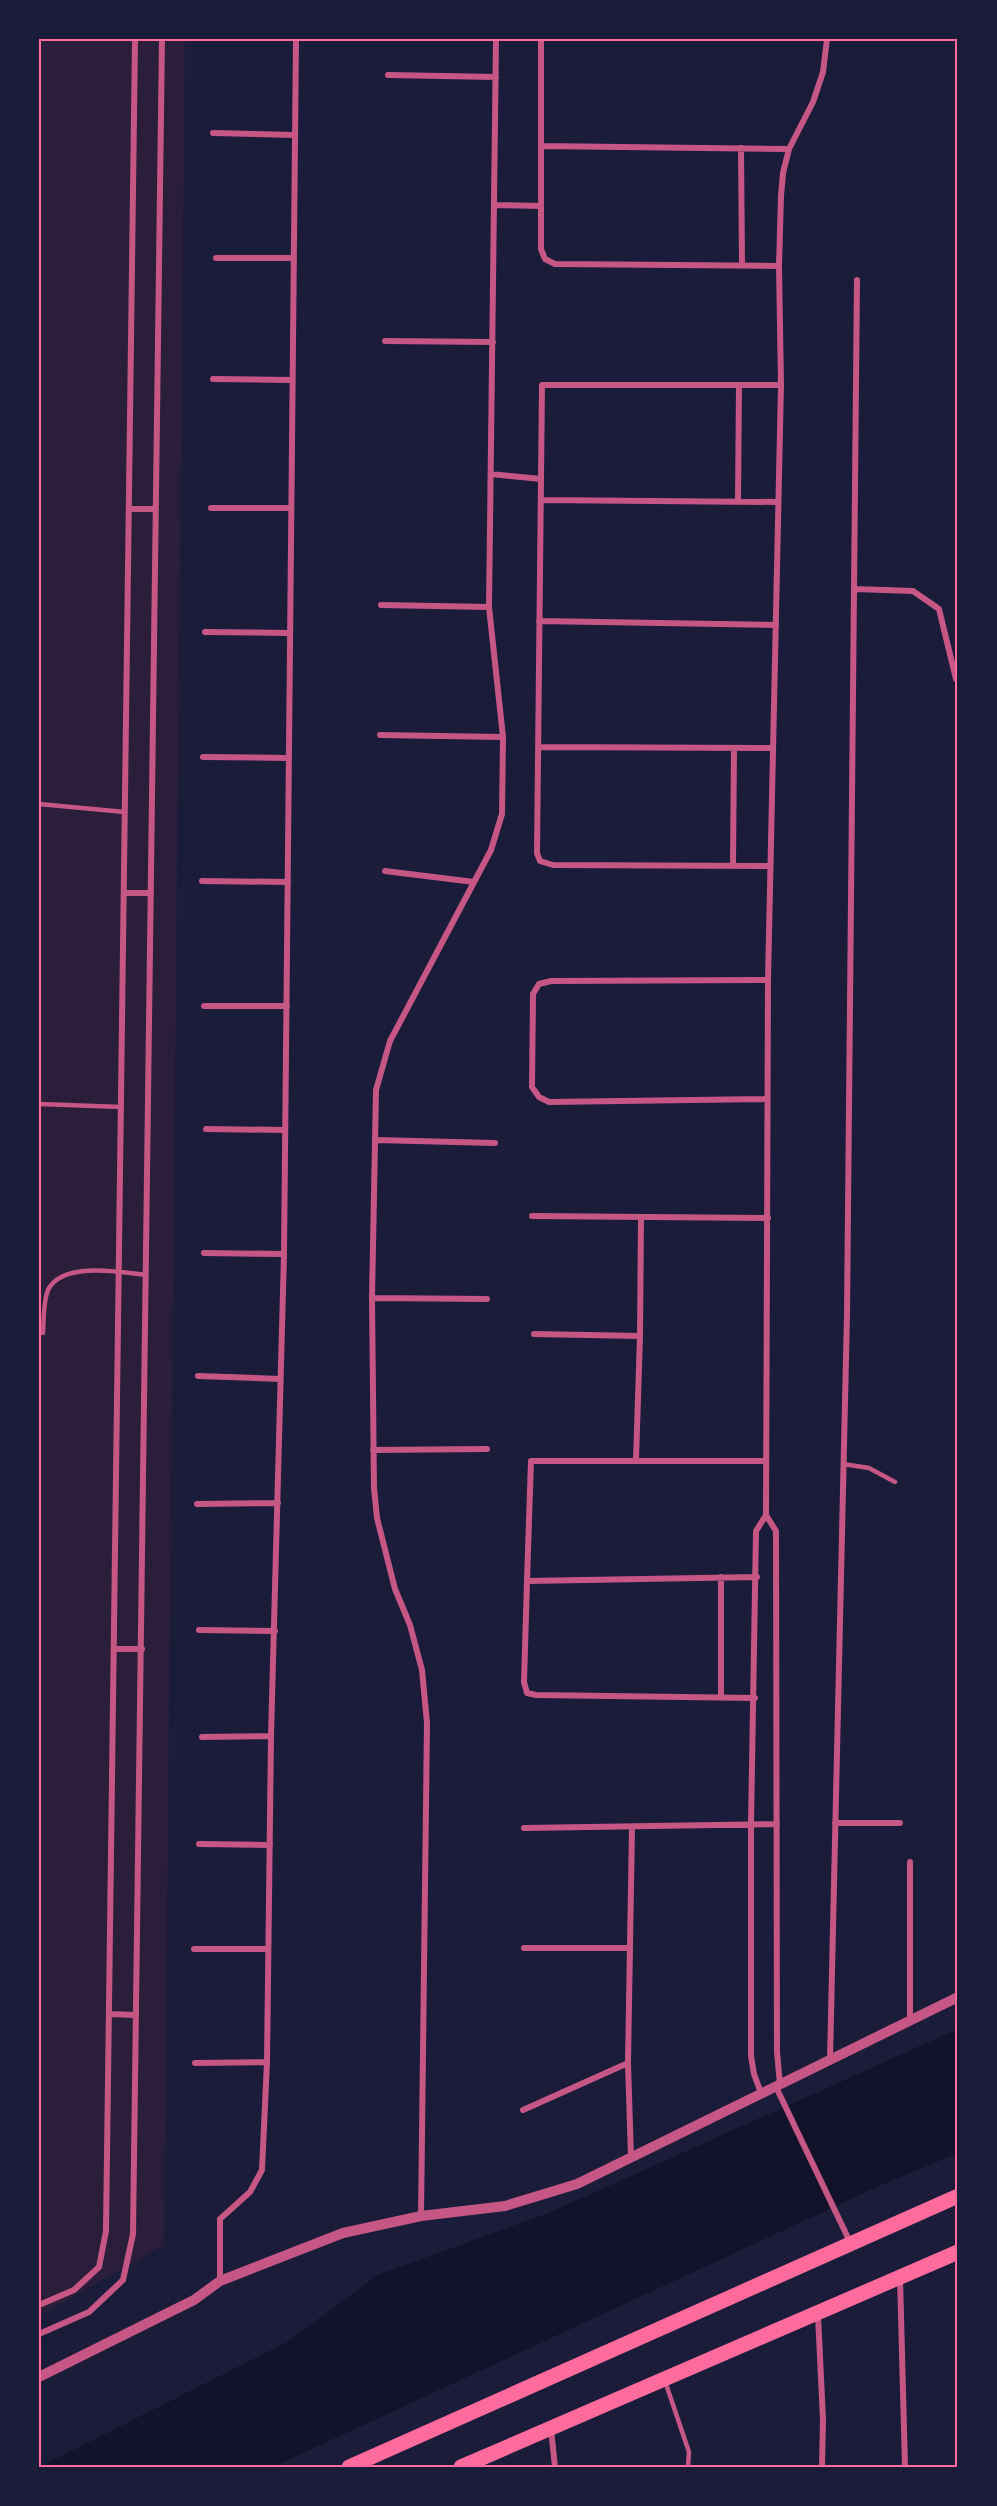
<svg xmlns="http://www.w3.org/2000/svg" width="997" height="2506" viewBox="0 0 997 2506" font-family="'Work Sans',sans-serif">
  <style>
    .green { fill: #2a1e3b }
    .water { fill: #12122b }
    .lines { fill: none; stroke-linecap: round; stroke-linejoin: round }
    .service { stroke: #c65784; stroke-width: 4.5 }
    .minor { stroke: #c65784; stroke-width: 6 }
    .tertiary { stroke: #c65784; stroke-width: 10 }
    .primary { stroke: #ff6b9d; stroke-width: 15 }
    .neatline { fill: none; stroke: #ff6b9d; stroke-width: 2 }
  </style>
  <rect width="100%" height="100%" fill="#1b1b3a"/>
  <path class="green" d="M 39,39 L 185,39 L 164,2245 L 39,2316 Z"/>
  <path class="water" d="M 958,2029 L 958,2153 L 881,2185 L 273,2467 L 39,2467 L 286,2343 L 378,2275 L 551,2212 Z"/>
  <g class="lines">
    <path class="service" d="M 39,804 L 125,812
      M 39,1104 L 122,1107
      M 43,1333 C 44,1320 43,1302 48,1290 C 62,1261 121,1272 146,1275
      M 843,1464 L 869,1468 L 895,1482
      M 665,2381 L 689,2452 L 688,2467"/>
    <path class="minor" d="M 541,39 L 541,249 L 545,259 L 555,264 L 779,266
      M 388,75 L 496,77
      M 213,133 L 295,135
      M 541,146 L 789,149
      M 741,148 L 742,265
      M 494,205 L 541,206
      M 216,258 L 293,258
      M 385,341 L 493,342
      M 213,379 L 292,380
      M 491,474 L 541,479
      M 541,500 L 778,502
      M 738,502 L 739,385
      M 211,508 L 291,508
      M 129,509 L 155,509
      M 855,589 L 913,591 L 939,609 L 956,679
      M 381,605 L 489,607
      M 539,621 L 776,625
      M 205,632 L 289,633
      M 380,735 L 503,737
      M 538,747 L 773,748
      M 203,757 L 288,758
      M 733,865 L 734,748
      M 770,866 L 553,865 L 540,861 L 537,853 L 542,385 L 781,385
      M 385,871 L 474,882
      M 202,881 L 288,882
      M 125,893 L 151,893
      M 204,1006 L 287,1006
      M 767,1099 L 549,1102 L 539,1097 L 532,1087 L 533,994 L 539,984 L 551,981 L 768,980
      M 206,1129 L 285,1130
      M 375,1140 L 495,1143
      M 532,1216 L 768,1218
      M 204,1253 L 284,1254
      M 372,1298 L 487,1299
      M 534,1334 L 640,1336 L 636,1460
      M 640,1336 L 641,1218
      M 198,1376 L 280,1379
      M 373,1450 L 487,1449
      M 197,1504 L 278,1503
      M 766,1515 L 776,1531 L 777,2052 L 780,2084
      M 721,1577 L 721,1698
      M 527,1581 L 531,1461 L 766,1461
      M 199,1630 L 275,1631
      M 116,1649 L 142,1649
      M 755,1698 L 536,1695 L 527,1693 L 524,1682 L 527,1581 L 757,1577
      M 202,1737 L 271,1736
      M 835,1823 L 900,1823
      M 524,1828 L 777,1824
      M 199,1844 L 270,1845
      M 524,1948 L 629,1948
      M 194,1949 L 268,1949
      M 109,2014 L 135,2015
      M 910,2021 L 910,1862
      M 830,2060 L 847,1314 L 857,280
      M 195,2063 L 267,2062
      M 628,2063 L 631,2158
      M 776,2087 L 850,2242
      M 761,2093 L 754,2074 L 751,2056 L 751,1824 L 756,1531 L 766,1515 L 768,980 L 781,385 L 779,266 L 781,196 L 783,173 L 789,149 L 813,102 L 823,72 L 827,39
      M 523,2110 L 628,2063 L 632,1828
      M 421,2216 L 427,1723 L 422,1670 L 410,1625 L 395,1589 L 377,1518 L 374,1488 L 372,1298 L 376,1090 L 390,1041 L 491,850 L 502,814 L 503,737 L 489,607 L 496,39
      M 900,2277 L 905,2467
      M 220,2281 L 220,2219 L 250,2192 L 262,2170 L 267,2062 L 271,1736 L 284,1254 L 296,39
      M 39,2305 L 74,2290 L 99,2267 L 106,2231 L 135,39
      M 818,2315 L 823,2420 L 822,2467
      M 39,2334 L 89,2312 L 123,2280 L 133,2234 L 162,39
      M 551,2429 L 555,2467"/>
    <path class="tertiary" d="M 39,2377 L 194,2300 L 220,2281 L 343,2233 L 421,2216 L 505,2206 L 577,2184 L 958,1997"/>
    <path class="primary" d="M 349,2467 L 958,2196
      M 461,2467 L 958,2252"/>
  </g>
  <rect width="997" height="2506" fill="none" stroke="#1b1b3a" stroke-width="81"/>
  <rect x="40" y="40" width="916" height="2426" class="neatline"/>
</svg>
